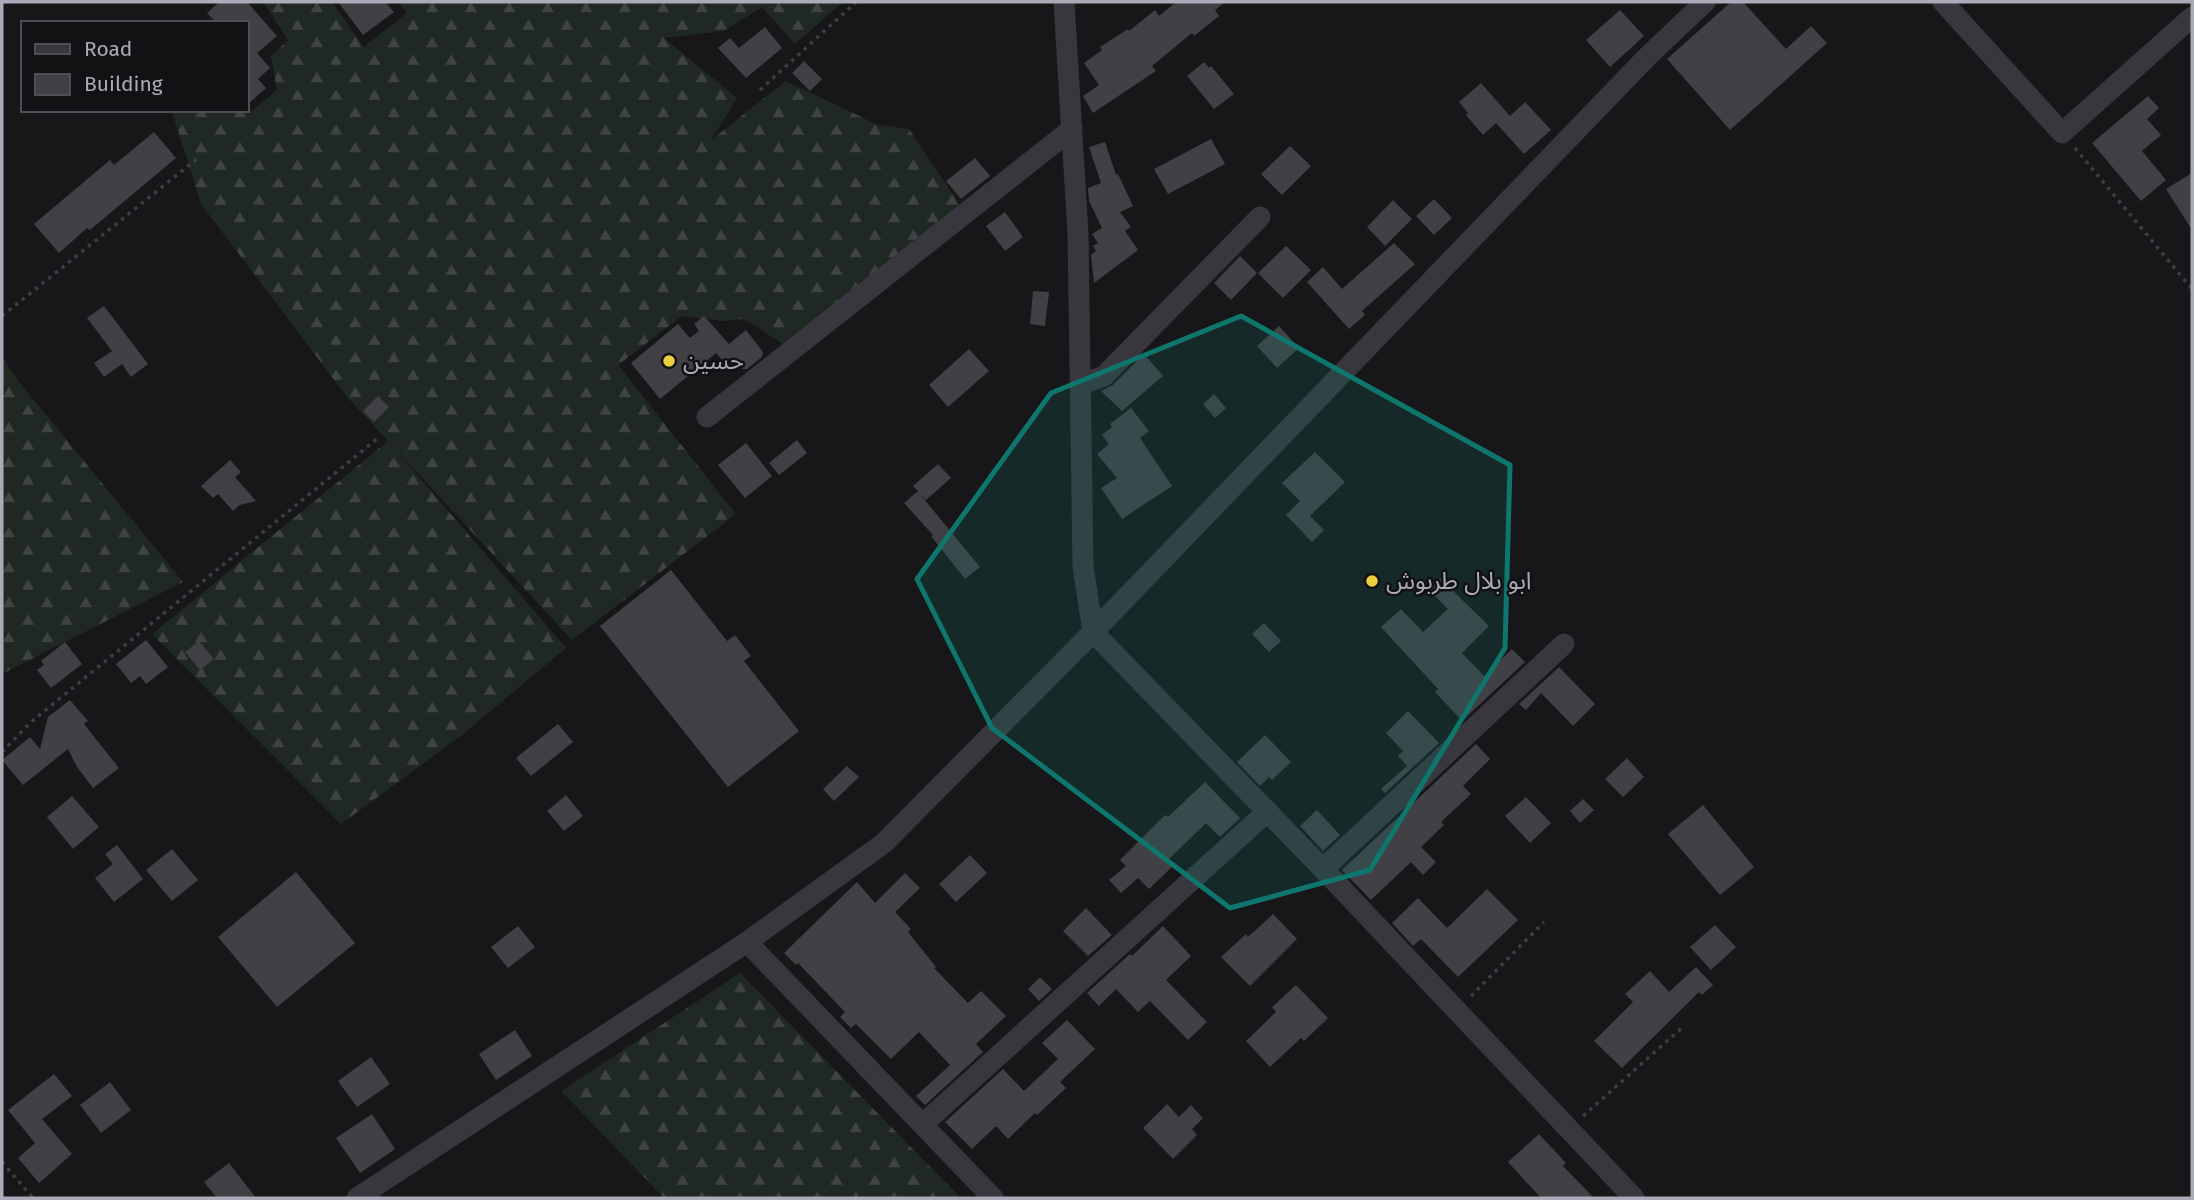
<svg xmlns="http://www.w3.org/2000/svg" width="2194" height="1200" viewBox="0 0 2194 1200" font-family="'Fira Sans','Noto Sans Arabic',sans-serif">
  <style>
    .forest { fill: url(#forest-firs) }
    .building { fill: #414045 }
    .lines { fill: none; stroke-linecap: round; stroke-linejoin: round }
    .path { stroke: #3d3e44; stroke-width: 3.5; stroke-dasharray: 3.5 5; stroke-linecap: butt }
    .minor { stroke: #38373d; stroke-width: 21 }
    .marked { fill: #0f766e; fill-opacity: 0.2; stroke: #0f766e; stroke-width: 5; stroke-linejoin: round }
    .poi-dot { fill: #ead03d; stroke: #121113; stroke-width: 2.5 }
    .labels { text-anchor: middle; dominant-baseline: central; stroke-width: 5; stroke-linejoin: round; paint-order: stroke }
    .poi-label { font-size: 24px; fill: #a9abb7; stroke: #121113; text-anchor: start }
  </style>
  <defs>
    <pattern id="forest-firs" width="22" height="20" patternUnits="userSpaceOnUse" patternTransform="scale(1.75)"><rect width="22" height="20" fill="#202823"/><path d="M5 1l3.5 6h-7zM16 11l3.5 6h-7z" fill="#3e4441"/></pattern>
  </defs>
  <rect width="100%" height="100%" fill="#171618"/>
  <path class="forest" d="M 263,2 L 332,2 L 364,47 L 407,13 L 398,2 L 843,2 L 795,44 L 762,7 L 724,31 L 664,38 L 737,98 L 711,140 L 786,81 L 878,125 L 909,129 L 962,208 L 786,346 L 744,319 L 722,321 L 682,316 L 618,365 L 736,514 L 572,640 L 395,449 L 566,648 L 462,735 L 341,824 L 152,634 L 388,441 L 347,397 L 201,204 L 172,112 L 247,110 L 247,106 L 252,111 L 277,90 L 271,56 L 288,40 Z
    M 4,360 L 20,383 L 183,582 L 2,674 L 2,362 Z
    M 740,973 L 961,1198 L 664,1198 L 561,1091 Z"/>
  <path class="building" d="M 219,2 L 247,2 L 277,36 L 257,53 L 270,68 L 258,79 L 266,88 L 247,105 L 247,23 L 217,23 L 207,13 Z
    M 338,2 L 385,2 L 394,12 L 363,35 Z
    M 1176,2 L 1225,2 L 1215,10 L 1219,16 L 1194,36 L 1192,33 L 1152,66 L 1156,71 L 1093,113 L 1083,96 L 1099,85 L 1084,63 L 1102,50 L 1100,47 L 1128,29 L 1129,31 L 1155,10 L 1159,16 Z
    M 1731,2 L 1743,2 L 1786,49 L 1811,26 L 1827,43 L 1730,130 L 1667,59 Z
    M 1620,10 L 1644,36 L 1610,67 L 1586,40 Z
    M 765,27 L 782,48 L 746,78 L 718,48 L 730,38 L 739,48 Z
    M 804,61 L 822,79 L 810,91 L 792,73 Z
    M 1204,62 L 1209,68 L 1211,66 L 1234,94 L 1214,109 L 1187,76 Z
    M 1481,83 L 1510,116 L 1525,102 L 1551,130 L 1524,154 L 1496,123 L 1483,135 L 1466,115 L 1468,113 L 1459,102 Z
    M 2148,96 L 2159,108 L 2147,119 L 2161,135 L 2142,151 L 2166,180 L 2141,201 L 2092,143 Z
    M 154,132 L 176,158 L 90,230 L 87,228 L 59,253 L 34,224 L 110,160 L 114,165 Z
    M 1211,139 L 1225,164 L 1168,194 L 1154,169 Z
    M 1105,142 L 1116,175 L 1118,174 L 1133,206 L 1120,212 L 1131,227 L 1125,231 L 1138,250 L 1094,283 L 1091,255 L 1096,251 L 1093,246 L 1098,243 L 1092,234 L 1102,228 L 1089,201 L 1088,188 L 1101,183 L 1089,147 Z
    M 1290,146 L 1311,166 L 1282,195 L 1261,174 Z
    M 975,158 L 990,176 L 961,199 L 946,181 Z
    M 2192,173 L 2192,230 L 2166,189 Z
    M 1434,199 L 1452,218 L 1434,235 L 1416,216 Z
    M 1393,200 L 1412,219 L 1385,246 L 1367,227 Z
    M 1005,212 L 1023,237 L 1005,251 L 986,226 Z
    M 1394,243 L 1415,264 L 1362,311 L 1365,315 L 1349,329 L 1307,282 L 1323,267 L 1342,289 Z
    M 1286,246 L 1311,270 L 1283,298 L 1258,273 Z
    M 1240,256 L 1257,273 L 1231,300 L 1214,283 Z
    M 1033,291 L 1049,292 L 1045,326 L 1030,324 Z
    M 104,306 L 148,364 L 131,377 L 122,364 L 104,377 L 94,363 L 112,351 L 87,318 Z
    M 704,316 L 729,344 L 746,330 L 763,352 L 762,357 L 747,369 L 743,369 L 738,363 L 730,369 L 716,353 L 660,399 L 631,363 L 678,324 L 690,338 L 699,331 L 694,324 Z
    M 1279,326 L 1299,348 L 1277,368 L 1257,346 Z
    M 969,349 L 989,371 L 948,407 L 929,385 Z
    M 1144,354 L 1163,376 L 1122,411 L 1101,391 L 1113,385 Z
    M 1214,394 L 1226,408 L 1215,418 L 1203,404 Z
    M 378,396 L 389,407 L 374,422 L 363,411 Z
    M 1131,408 L 1149,431 L 1140,438 L 1172,486 L 1122,519 L 1101,488 L 1117,478 L 1097,454 L 1109,444 L 1102,435 L 1112,427 L 1110,424 Z
    M 797,440 L 807,453 L 779,475 L 769,463 Z
    M 746,443 L 772,476 L 745,498 L 718,465 Z
    M 1315,452 L 1345,482 L 1310,516 L 1324,530 L 1312,542 L 1286,515 L 1300,501 L 1282,483 Z
    M 230,460 L 241,472 L 235,477 L 256,501 L 240,505 L 233,511 L 218,494 L 213,498 L 201,486 Z
    M 938,464 L 951,478 L 926,500 L 919,493 L 980,567 L 965,579 L 931,536 L 933,535 L 904,503 L 918,491 L 913,486 Z
    M 671,570 L 727,641 L 735,635 L 751,656 L 744,661 L 799,731 L 728,787 L 600,626 Z
    M 1440,578 L 1489,626 L 1462,653 L 1484,676 L 1512,649 L 1525,662 L 1462,721 L 1435,692 L 1438,689 L 1381,627 L 1401,609 L 1423,632 L 1448,609 L 1428,589 Z
    M 1264,623 L 1281,641 L 1269,652 L 1252,634 Z
    M 146,640 L 168,667 L 146,684 L 140,676 L 131,683 L 116,664 Z
    M 199,641 L 214,659 L 200,670 L 185,652 Z
    M 65,642 L 82,664 L 51,688 L 37,670 L 44,665 L 41,661 Z
    M 1559,667 L 1595,704 L 1573,726 L 1541,693 L 1526,710 L 1519,704 Z
    M 70,700 L 88,721 L 84,724 L 119,768 L 93,788 L 77,767 L 68,749 L 23,785 L 2,760 L 30,737 L 40,749 L 48,717 Z
    M 1408,711 L 1439,743 L 1385,793 L 1381,789 L 1407,766 L 1398,756 L 1403,751 L 1386,733 Z
    M 558,724 L 573,742 L 531,776 L 516,758 Z
    M 1265,735 L 1291,762 L 1272,780 L 1269,777 L 1260,786 L 1237,762 Z
    M 1476,744 L 1490,759 L 1463,786 L 1471,794 L 1441,822 L 1444,825 L 1421,847 L 1436,862 L 1423,875 L 1411,862 L 1371,900 L 1342,870 Z
    M 1627,758 L 1644,777 L 1623,797 L 1605,779 Z
    M 847,766 L 859,777 L 834,801 L 823,789 Z
    M 1205,782 L 1240,818 L 1220,837 L 1206,823 L 1167,861 L 1173,866 L 1149,889 L 1138,878 L 1121,893 L 1109,880 L 1126,866 L 1120,860 L 1165,815 L 1168,817 Z
    M 566,795 L 583,816 L 564,831 L 547,811 Z
    M 72,796 L 99,827 L 73,849 L 47,817 Z
    M 1526,797 L 1551,823 L 1530,843 L 1505,816 Z
    M 1583,799 L 1594,810 L 1580,823 L 1570,811 Z
    M 1703,805 L 1754,867 L 1720,895 L 1668,834 Z
    M 1317,810 L 1340,835 L 1323,851 L 1300,826 Z
    M 117,845 L 143,879 L 114,902 L 95,878 L 113,864 L 105,854 Z
    M 172,849 L 198,880 L 172,901 L 146,870 Z
    M 970,855 L 987,873 L 956,902 L 939,884 Z
    M 296,872 L 355,943 L 277,1007 L 218,937 Z
    M 905,873 L 920,888 L 895,912 L 911,929 L 908,932 L 936,967 L 934,968 L 968,1003 L 981,991 L 1006,1016 L 976,1044 L 983,1052 L 925,1105 L 916,1096 L 950,1065 L 919,1032 L 891,1059 L 856,1024 L 851,1028 L 840,1017 L 845,1012 L 798,963 L 796,965 L 784,953 L 857,882 L 875,903 Z
    M 1487,889 L 1518,920 L 1458,977 L 1421,939 L 1413,946 L 1392,923 L 1418,898 L 1447,928 Z
    M 1086,908 L 1112,935 L 1088,956 L 1063,931 Z
    M 1273,914 L 1297,939 L 1250,986 L 1221,957 L 1246,934 L 1248,937 Z
    M 1715,925 L 1736,947 L 1711,970 L 1690,947 Z
    M 518,926 L 535,947 L 508,968 L 491,947 Z
    M 1163,926 L 1191,956 L 1166,980 L 1207,1022 L 1188,1040 L 1150,1001 L 1138,1012 L 1116,989 L 1099,1006 L 1087,993 L 1130,954 L 1132,956 Z
    M 1696,967 L 1713,985 L 1702,995 L 1699,992 L 1622,1068 L 1594,1041 L 1633,1002 L 1625,994 L 1650,971 L 1669,992 Z
    M 1040,977 L 1052,989 L 1039,1001 L 1028,989 Z
    M 1296,985 L 1328,1018 L 1304,1041 L 1301,1038 L 1270,1067 L 1246,1041 L 1276,1012 L 1272,1007 Z
    M 1067,1020 L 1095,1049 L 1060,1082 L 1066,1088 L 1037,1115 L 1035,1113 L 1008,1139 L 996,1126 L 972,1149 L 945,1122 L 1003,1069 L 1024,1091 L 1058,1059 L 1042,1043 Z
    M 515,1030 L 532,1056 L 496,1080 L 479,1054 Z
    M 371,1057 L 390,1084 L 357,1107 L 338,1081 Z
    M 54,1074 L 72,1096 L 42,1119 L 72,1154 L 39,1183 L 18,1158 L 35,1143 L 8,1110 Z
    M 110,1082 L 131,1110 L 101,1133 L 80,1105 Z
    M 1167,1104 L 1179,1117 L 1191,1105 L 1203,1118 L 1192,1129 L 1197,1135 L 1173,1159 L 1143,1128 Z
    M 372,1114 L 395,1149 L 360,1173 L 336,1138 Z
    M 1539,1134 L 1566,1163 L 1563,1166 L 1594,1198 L 1541,1198 L 1508,1162 Z
    M 229,1163 L 256,1198 L 217,1198 L 204,1182 Z"/>
  <g class="lines">
    <path class="path" d="M 760,90 L 856,2
      M 2075,148 L 2192,289
      M 2,316 L 198,158
      M 2,752 L 31,722 L 378,438
      M 1471,996 L 1544,922
      M 1583,1116 L 1684,1026
      M 2,1162 L 33,1198"/>
    <path class="minor" d="M 1064,2 L 1078,234 L 1083,566 L 1093,632 L 1323,869 L 1634,1198
      M 1943,2 L 2062,133 L 2192,17
      M 1080,385 L 1104,376 L 1260,217
      M 707,417 L 1072,129
      M 1323,869 L 1564,644
      M 747,942 L 993,1198
      M 923,1124 L 1268,811
      M 357,1198 L 747,942 L 884,843 L 1093,632 L 1647,57 L 1705,2"/>
  </g>
  <path class="marked" d="M 1241,316 L 1510,465 L 1505,648 L 1370,870 L 1230,908 L 992,728 L 917,579 L 1051,393 Z"/>
  <g class="poi-dot">
    <circle cx="669" cy="361" r="7"/>
    <circle cx="1372" cy="581" r="7"/>
  </g>
  <g class="labels">
    <g class="poi-label">
      <text x="683" y="361">حسين</text>
      <text x="1386" y="581">ابو بلال طربوش</text>
    </g>
  </g>
  <rect width="2194" height="1200" fill="none" stroke="#a9abb7" stroke-width="7"/>
  <rect x="21" y="21" width="228" height="91" fill="#121113" stroke="#4e4f55" stroke-width="2"/>
  <rect x="35" y="44" width="35" height="10" fill="#38373d" stroke="#4e4f55" stroke-width="2"/>
  <text x="84" y="56" font-size="21" fill="#a9abb7">Road</text>
  <rect x="35" y="74" width="35" height="21" fill="#414045" stroke="#4e4f55" stroke-width="2"/>
  <text x="84" y="91" font-size="21" fill="#a9abb7">Building</text>
</svg>
